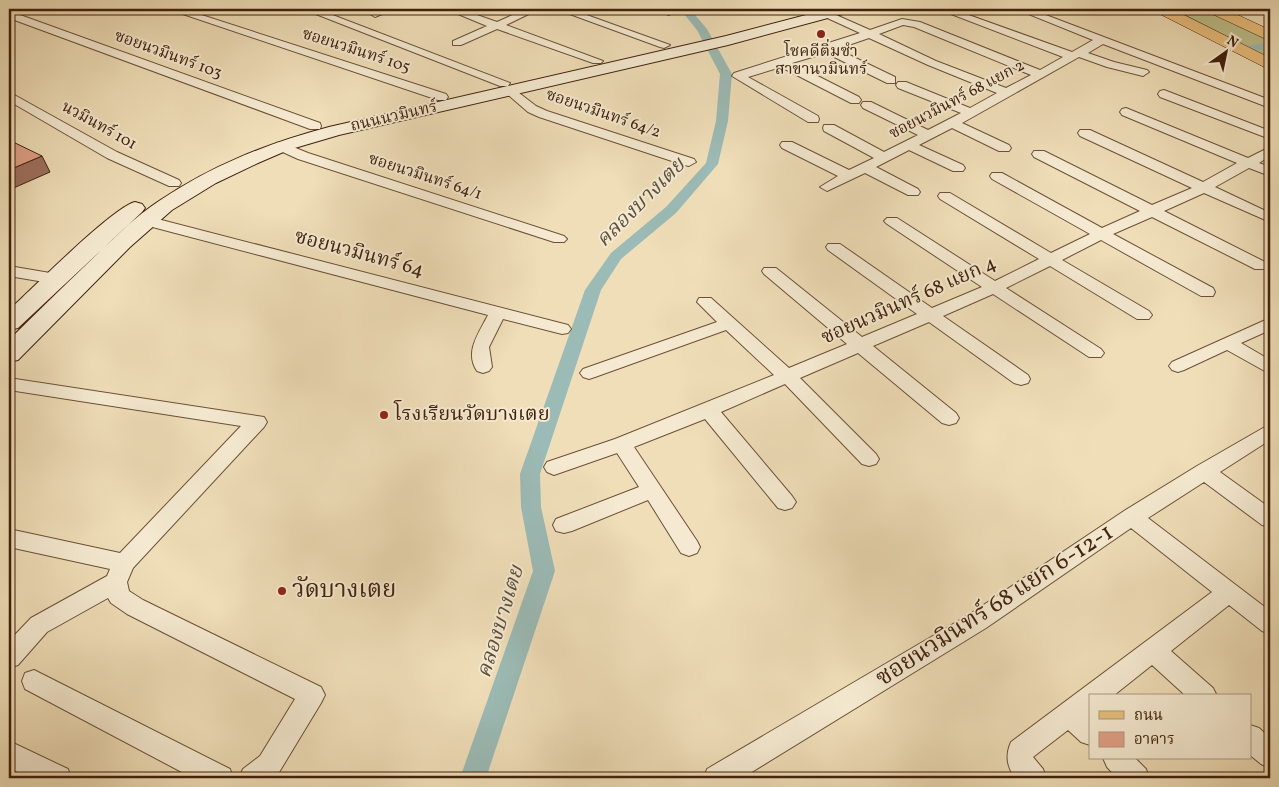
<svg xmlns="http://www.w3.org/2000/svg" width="1279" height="787" viewBox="0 0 1279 787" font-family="Vollkorn,'Noto Serif Thai',serif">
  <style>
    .green { fill: #bec08b; stroke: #7f704c }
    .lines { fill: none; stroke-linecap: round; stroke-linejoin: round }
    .canal { fill: #9bbbb6; fill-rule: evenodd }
    .street-casing { stroke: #6c5037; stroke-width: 2 }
    .secondary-casing { stroke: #40210c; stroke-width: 2 }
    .primary-casing { stroke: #40210c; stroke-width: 1 }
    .street { fill: #f5ead1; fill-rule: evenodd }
    .secondary { fill: #f5ead1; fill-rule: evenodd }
    .primary { fill: #e8bf7c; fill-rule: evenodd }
    .shaded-wall { fill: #9e705e; stroke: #40210c }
    .building { fill: #e1a087; stroke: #40210c }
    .poi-dot { fill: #8f2418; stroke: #f5ead1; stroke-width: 2 }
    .labels { text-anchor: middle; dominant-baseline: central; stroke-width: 4; stroke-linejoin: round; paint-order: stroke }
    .far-street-label { font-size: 16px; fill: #40210c; stroke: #f5ead1 }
    .far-poi-label { font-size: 16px; fill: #40210c; stroke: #f5ead1 }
    .street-label { font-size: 20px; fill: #40210c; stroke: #f5ead1 }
    .poi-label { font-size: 20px; fill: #40210c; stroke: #f5ead1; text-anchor: start }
    .water-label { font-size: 21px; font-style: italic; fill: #5b4f3f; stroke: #f5ead1 }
    .near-poi-label { font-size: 24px; fill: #40210c; stroke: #f5ead1; text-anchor: start }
    .near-street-label { font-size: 24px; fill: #40210c; stroke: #f5ead1 }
  </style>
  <rect width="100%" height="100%" fill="#efdeb8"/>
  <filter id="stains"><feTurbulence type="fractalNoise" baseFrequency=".004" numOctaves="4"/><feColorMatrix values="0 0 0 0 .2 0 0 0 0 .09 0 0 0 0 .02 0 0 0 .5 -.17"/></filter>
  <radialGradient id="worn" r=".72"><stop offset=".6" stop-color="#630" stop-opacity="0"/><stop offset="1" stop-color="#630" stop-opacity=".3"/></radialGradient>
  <path class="green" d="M 1173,9 L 1209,9 L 1270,38 L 1270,59 Z"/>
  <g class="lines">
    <path class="canal" d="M 680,9 L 690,9 L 707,29 L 732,74 L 728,121 L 718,164 L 676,213 L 621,259 L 601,290 L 540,474 L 541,507 L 555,571 L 486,778 L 460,778 L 533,571 L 521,507 L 520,474 L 585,290 L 611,253 L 666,207 L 706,163 L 716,121 L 720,74 L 697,30 Z
      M 1270,43 L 1270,49 L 1251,51 L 1246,48 L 1251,45 Z"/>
    <g class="street-casing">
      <path id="street" d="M 168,9 L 183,9 L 446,94 L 448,97 L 446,100 L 438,100 Z
        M 303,9 L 317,9 L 510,83 L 508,86 L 500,86 Z
        M 380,9 L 394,9 L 375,17 L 370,14 Z
        M 446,9 L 460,9 L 497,22 L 526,9 L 539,9 L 506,25 L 603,61 L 601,63 L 593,63 L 497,29 L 461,45 L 453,45 L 453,41 L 487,26 Z
        M 556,9 L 570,9 L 670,45 L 664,48 L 660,47 Z
        M 654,9 L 669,9 L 674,12 L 669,15 Z
        M 938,9 L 952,9 L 1072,52 L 1093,40 L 1016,9 L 1030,9 L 1270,100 L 1270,108 L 1103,44 L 1088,53 L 1114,62 L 1147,70 L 1149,72 L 1143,76 L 1107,67 L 1079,57 L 962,123 L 1009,145 L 1011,148 L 1009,151 L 999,151 L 952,128 L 919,145 L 963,165 L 965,168 L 963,171 L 953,171 L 909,150 L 876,167 L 918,189 L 920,192 L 918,195 L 908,195 L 865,173 L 827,191 L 820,187 L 838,176 L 782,148 L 780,145 L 782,142 L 792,142 L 849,170 L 874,158 L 824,131 L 823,128 L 824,125 L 834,125 L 884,152 L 918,135 L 863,108 L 861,105 L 863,102 L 871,102 L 928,130 L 961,113 L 898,88 L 896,85 L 898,82 L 906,82 L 970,108 L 997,93 L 928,65 L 869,38 L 837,49 L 895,77 L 895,83 L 887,83 L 826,53 L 792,63 L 859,97 L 861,100 L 859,103 L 851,103 L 781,67 L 748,77 L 818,116 L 819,119 L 818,122 L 808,122 L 732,76 L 734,73 L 860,33 L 823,16 L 823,12 L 827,11 L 870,30 L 902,19 L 920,22 L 1040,70 L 1063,57 ZM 903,25 L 914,27 L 1031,75 L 1006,88 L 936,61 L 879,34 Z
        M 9,11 L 320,123 L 321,126 L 320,129 L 310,129 L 9,18 Z
        M 510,86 L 536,106 L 547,111 L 694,159 L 696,162 L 689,166 L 684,165 L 539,117 L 528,112 L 506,93 L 504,90 L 506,87 Z
        M 1164,90 L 1270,131 L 1270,139 L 1160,97 L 1158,94 L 1160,91 Z
        M 9,92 L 117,152 L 179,180 L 181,183 L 179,186 L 169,186 L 107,158 L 9,101 Z
        M 1126,108 L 1248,158 L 1270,147 L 1270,156 L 1259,163 L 1270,167 L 1270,176 L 1249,168 L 1215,187 L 1270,213 L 1270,222 L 1204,193 L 1164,211 L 1267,263 L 1269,266 L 1267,269 L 1255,269 L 1152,217 L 1113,234 L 1213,288 L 1215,292 L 1213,296 L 1201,296 L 1101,240 L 1062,260 L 1149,311 L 1152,315 L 1149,319 L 1137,319 L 1050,266 L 1006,288 L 1101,349 L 1104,353 L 1101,357 L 1089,357 L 993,294 L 943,316 L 1028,375 L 1030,379 L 1028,383 L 1021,385 L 1014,383 L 929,322 L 873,346 L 956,413 L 959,418 L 956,423 L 949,425 L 942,423 L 858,353 L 800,378 L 876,454 L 879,459 L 876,464 L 869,466 L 862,464 L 785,384 L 721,412 L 792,496 L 796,502 L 792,508 L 785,510 L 778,508 L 705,419 L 634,447 L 697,541 L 700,547 L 697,553 L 689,556 L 681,553 L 648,500 L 572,531 L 564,533 L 556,531 L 553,525 L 556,519 L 639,487 L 617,453 L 554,475 L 547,472 L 544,467 L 547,462 L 615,439 L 774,375 L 726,330 L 595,377 L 589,379 L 583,377 L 580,373 L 583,369 L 717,322 L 697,302 L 699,298 L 711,298 L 789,368 L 847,344 L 764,274 L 762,271 L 764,268 L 776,268 L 862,337 L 917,314 L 828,250 L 826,247 L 828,244 L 840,244 L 932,308 L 982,287 L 887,224 L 884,221 L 887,218 L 897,218 L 995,281 L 1039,259 L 940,199 L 938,196 L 940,193 L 950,193 L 1051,253 L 1090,234 L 992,179 L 990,176 L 992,173 L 1002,173 L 1102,228 L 1140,211 L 1034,157 L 1032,154 L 1034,151 L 1044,151 L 1152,205 L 1192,188 L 1080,136 L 1078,133 L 1080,130 L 1090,130 L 1203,182 L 1237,163 L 1122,115 L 1120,112 L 1122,109 Z
        M 281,142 L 308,153 L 564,236 L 567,239 L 564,242 L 554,242 L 298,159 L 276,149 L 274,146 L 276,143 Z
        M 146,216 L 568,325 L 571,329 L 568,333 L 562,334 L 503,319 L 489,347 L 492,367 L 489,371 L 483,373 L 477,371 C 464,352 479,333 488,315 L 141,224 L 138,221 Z
        M 9,266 L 56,274 L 64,279 L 56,284 L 9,276 Z
        M 1270,318 L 1270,330 L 1241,343 L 1270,360 L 1270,374 L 1227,350 L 1184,370 L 1178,372 L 1172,370 L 1169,366 L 1172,362 Z
        M 9,378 L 264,417 L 267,422 L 264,427 L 133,568 L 127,582 L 129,591 L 143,600 L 321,687 L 325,695 L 321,703 L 278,774 L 274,778 L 239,778 L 243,769 L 260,756 L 295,699 L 127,614 L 111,603 L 108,598 L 47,632 L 18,665 L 9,668 L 9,641 L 31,618 L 107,576 L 110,569 L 9,547 L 9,529 L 120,553 L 241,426 L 9,390 Z
        M 1270,424 L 1270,440 L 1220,472 L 1270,508 L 1270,527 L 1262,525 L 1204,482 L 1148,518 L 1270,611 L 1270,634 L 1262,631 L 1229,605 L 1171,651 L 1213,688 L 1217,696 L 1186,696 L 1152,665 L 1113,696 L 1090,696 L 1090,745 L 1081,742 L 1068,730 L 1033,757 L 1043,769 L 1046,778 L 1015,778 C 1007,766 1005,756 1011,742 L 1212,592 L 1131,528 L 986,628 L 742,778 L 704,778 L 707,769 L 970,614 L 1124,511 L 1197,466 Z
        M 34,670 L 230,769 L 233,778 L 193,778 L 25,689 L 22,681 L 25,673 Z
        M 1250,725 L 1259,728 L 1270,738 L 1270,768 L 1261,764 L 1250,755 Z
        M 9,741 L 68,769 L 71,778 L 30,778 L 9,768 Z
        M 1103,758 L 1135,758 L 1146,769 L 1149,778 L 1117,778 L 1107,767 Z"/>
    </g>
    <g class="secondary-casing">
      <path id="secondary" d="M 829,9 L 852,9 L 850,12 L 728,45 L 339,135 L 288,150 L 258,163 L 216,183 L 172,210 L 130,247 L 18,360 L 9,362 L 9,340 C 35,314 61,289 88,263 C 110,242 133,218 159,201 C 213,165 266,144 329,127 L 726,36 Z
        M 135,202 L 142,204 L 145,208 L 142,212 L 18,328 L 9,330 L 9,310 C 31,290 113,207 135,202 Z"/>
    </g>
    <g class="primary-casing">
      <path id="primary" d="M 1153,9 L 1172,9 L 1270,58 L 1270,70 L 1156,12 Z
        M 1205,9 L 1225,9 L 1270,30 L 1270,41 L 1208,12 Z"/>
    </g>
    <use href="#street" class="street"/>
    <use href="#secondary" class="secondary"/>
    <use href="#primary" class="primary"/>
  </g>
  <path class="shaded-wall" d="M 42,156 L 50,172 L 9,190 L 9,170 Z"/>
  <path class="building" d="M 9,140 L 42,156 L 9,170 Z"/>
  <g class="poi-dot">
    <circle cx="821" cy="34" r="5"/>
    <circle cx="384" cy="415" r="5"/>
    <circle cx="282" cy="591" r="5"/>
  </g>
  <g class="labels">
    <g class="far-street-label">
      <text transform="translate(356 51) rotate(18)">ซอยนวมินทร์ 105</text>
      <text transform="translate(168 55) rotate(20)">ซอยนวมินทร์ 103</text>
      <text transform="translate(957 100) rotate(-28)">ซอยนวมินทร์ 68 แยก 2</text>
      <text transform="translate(603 114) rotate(19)">ซอยนวมินทร์ 64/2</text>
      <text transform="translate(394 117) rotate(-13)">ถนนนวมินทร์</text>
      <text transform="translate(99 126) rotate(29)">นวมินทร์ 101</text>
      <text transform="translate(425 177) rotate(18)">ซอยนวมินทร์ 64/1</text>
    </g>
    <g class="far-poi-label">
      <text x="821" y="52">โชคดีติ่มซำ<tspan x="821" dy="18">สาขานวมินทร์</tspan></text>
    </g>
    <g class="street-label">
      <text transform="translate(359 254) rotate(15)">ซอยนวมินทร์ 64</text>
      <text transform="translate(909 301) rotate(-24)">ซอยนวมินทร์ 68 แยก 4</text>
    </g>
    <g class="poi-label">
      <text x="394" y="415">โรงเรียนวัดบางเตย</text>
    </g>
    <g class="water-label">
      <text transform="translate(641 203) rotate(-45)">คลองบางเตย</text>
      <text transform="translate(501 622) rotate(-73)">คลองบางเตย</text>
    </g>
    <g class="near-poi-label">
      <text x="292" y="591">วัดบางเตย</text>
    </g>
    <g class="near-street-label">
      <text transform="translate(995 606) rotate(-33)">ซอยนวมินทร์ 68 แยก 6-12-1</text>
    </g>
  </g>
  <rect width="1279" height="787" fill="none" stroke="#efdeb8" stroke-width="30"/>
  <rect x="10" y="10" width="1259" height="767" fill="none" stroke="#40210c" stroke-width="2.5"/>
  <rect x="15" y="15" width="1249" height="757" fill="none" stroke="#40210c"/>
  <rect x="1089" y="694" width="162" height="65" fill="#f5ead1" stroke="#ad9a82"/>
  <rect x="1099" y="711" width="25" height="8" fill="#e8bf7c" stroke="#ad9a82"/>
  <text x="1134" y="720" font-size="15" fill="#40210c">ถนน</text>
  <rect x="1099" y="732" width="25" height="15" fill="#e1a087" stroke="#ad9a82"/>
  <text x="1134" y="744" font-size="15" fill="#40210c">อาคาร</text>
  <g transform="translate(1226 52) rotate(33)" stroke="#f5ead1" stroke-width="4" paint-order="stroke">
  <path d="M0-4L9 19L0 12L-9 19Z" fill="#40210c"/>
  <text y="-8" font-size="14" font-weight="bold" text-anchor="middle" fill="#40210c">N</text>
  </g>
  <rect width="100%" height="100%" filter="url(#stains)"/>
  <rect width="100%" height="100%" fill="url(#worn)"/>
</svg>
